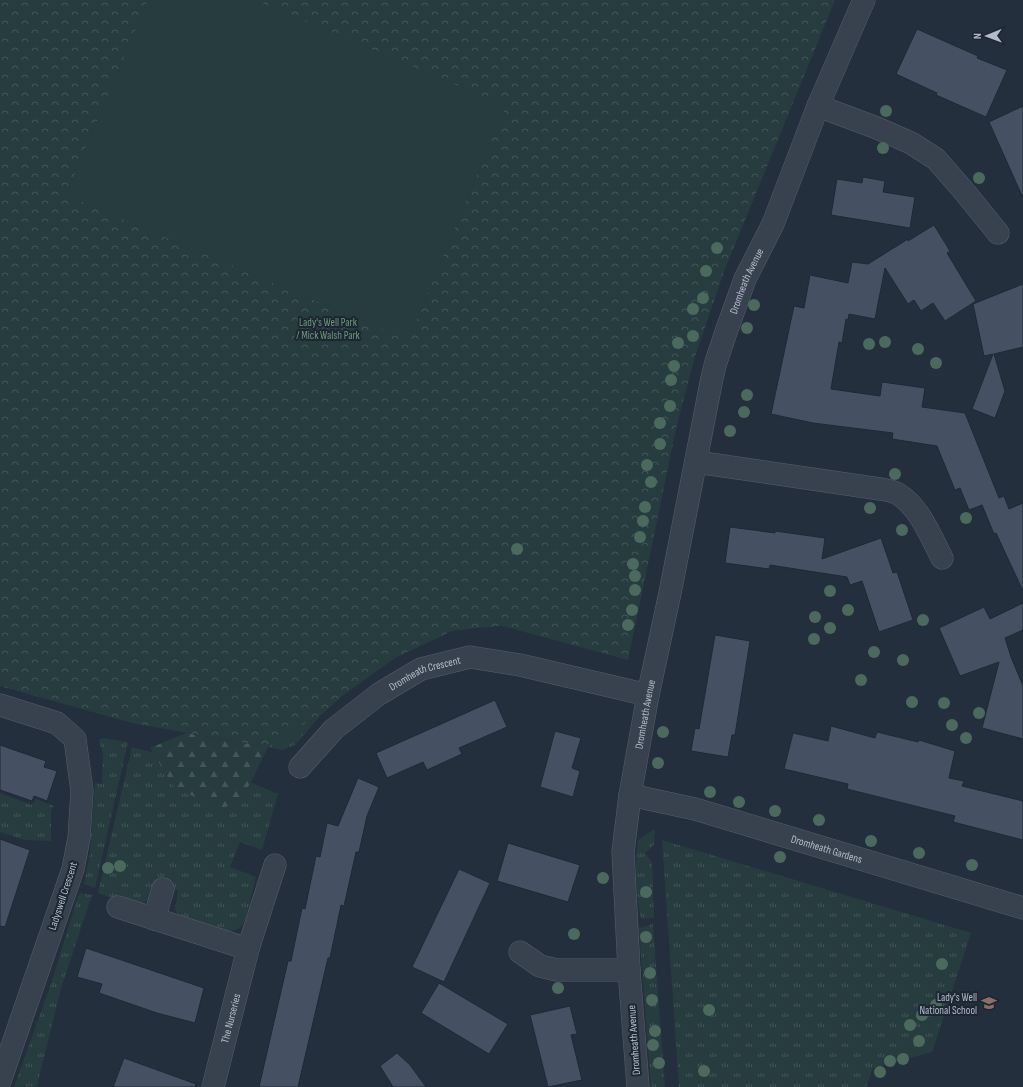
<svg xmlns="http://www.w3.org/2000/svg" width="1023" height="1087" viewBox="0 0 1023 1087" font-family="'Sofia Sans Condensed',sans-serif">
  <style>
    .grass { fill: url(#grass-tufts) }
    .forest { fill: url(#forest-firs) }
    .park { fill: url(#park-crowns) }
    .pitch { fill: #263c3f }
    .building { fill: #455162; stroke: #1f2835 }
    .lines { fill: none; stroke-linecap: round; stroke-linejoin: round }
    .minor-casing { stroke: #565f6c; stroke-width: 23 }
    .minor { stroke: #38414e; stroke-width: 22 }
    .tree { fill: #4b6a5d }
    .labels { text-anchor: middle; dominant-baseline: central; stroke-width: 4; stroke-linejoin: round; paint-order: stroke }
    .street-label { font-size: 11px; fill: #b4bcc9; stroke: #1d2633 }
    .park-label { font-size: 11px; fill: #6b9a76; stroke: #1d2633 }
    .poi-label { font-size: 11px; fill: #b4bcc9; stroke: #1d2633; text-anchor: end }
  </style>
  <defs>
    <pattern id="grass-tufts" width="24" height="20" patternUnits="userSpaceOnUse"><rect width="24" height="20" fill="#263c3f"/><path d="M3 7l-1-3M5 7V3M7 7l1-3M15 17l-1-3M17 17v-4M19 17l1-3" fill="none" stroke="#435659"/></pattern>
    <pattern id="forest-firs" width="22" height="20" patternUnits="userSpaceOnUse"><rect width="22" height="20" fill="#263c3f"/><path d="M5 1l3.5 6h-7zM16 11l3.5 6h-7z" fill="#435659"/></pattern>
    <pattern id="park-crowns" width="20" height="18" patternUnits="userSpaceOnUse"><rect width="20" height="18" fill="#263c3f"/><path d="M2 6a3 3 0 1 1 6 0M12 15a3 3 0 1 1 6 0" fill="none" stroke="#435659"/></pattern>
  </defs>
  <rect width="100%" height="100%" fill="#242f3e"/>
  <path class="grass" d="M 321,715 L 295,745 L 283,750 L 268,747 L 293,730 Z
    M 103,738 L 128,742 L 95,888 L 84,884 L 90,853 L 95,783 L 102,784 L 103,755 L 99,740 Z
    M 132,747 L 226,772 L 278,794 L 262,850 L 240,842 L 230,867 L 256,877 L 246,918 L 240,928 L 225,934 L 181,919 L 175,910 L 178,890 L 155,885 C 153,889 152,894 150,897 C 140,912 111,897 98,893 Z
    M 0,793 L 32,805 L 36,799 L 54,806 L 51,810 L 51,841 L 25,840 L 0,832 Z
    M 655,829 L 654,845 L 645,853 L 652,862 L 654,918 L 641,919 C 636,893 634,866 638,840 Z
    M 662,840 L 971,933 L 932,1052 L 873,1068 L 866,1087 L 679,1087 Z
    M 79,893 L 92,895 L 61,988 L 37,1086 L 14,1087 L 51,984 Z
    M 653,924 L 665,1087 L 651,1087 L 639,928 Z"/>
  <path class="forest" d="M 186,733 L 268,747 L 251,782 L 238,802 L 220,809 L 174,787 L 150,748 Z"/>
  <path class="park" d="M 0,0 L 835,0 L 723,274 L 694,360 L 677,424 L 628,660 L 502,626 L 477,628 L 452,631 L 395,658 L 342,696 L 321,715 L 293,730 L 268,747 L 132,723 L 0,686 Z"/>
  <path class="pitch" d="M 148,0 L 255,0 L 506,106 L 408,340 L 66,195 Z"/>
  <path class="building" d="M 917,29 L 978,56 L 977,58 L 1007,70 L 986,117 L 936,95 L 937,93 L 896,74 Z
    M 1023,106 L 1023,198 L 989,122 Z
    M 863,177 L 885,181 L 883,192 L 915,197 L 910,228 L 831,215 L 837,179 L 862,183 Z
    M 934,225 L 950,251 L 947,253 L 976,301 L 945,321 L 933,303 L 921,311 L 914,300 L 908,304 L 885,268 L 875,319 L 849,314 L 848,320 L 846,319 L 842,343 L 839,342 L 831,389 L 880,396 L 882,382 L 925,388 L 922,407 L 965,413 L 999,498 L 1004,496 L 1009,509 L 1023,503 L 1023,591 L 996,533 L 994,534 L 982,505 L 969,510 L 960,488 L 955,490 L 937,446 L 892,439 L 893,433 L 813,423 L 771,414 L 794,306 L 804,308 L 810,275 L 848,283 L 852,262 L 868,264 L 908,239 L 908,241 Z
    M 1023,284 L 1023,347 L 994,354 L 1005,391 L 995,418 L 972,409 L 993,354 L 984,356 L 973,304 Z
    M 730,527 L 775,533 L 775,531 L 825,538 L 822,559 L 881,538 L 893,573 L 897,572 L 913,620 L 879,632 L 862,581 L 850,585 L 847,577 L 770,565 L 769,569 L 725,563 Z
    M 1023,603 L 1023,630 L 1005,638 L 1011,657 L 1023,686 L 1023,739 L 982,728 L 999,662 L 960,676 L 939,628 L 984,607 L 990,619 Z
    M 715,635 L 750,641 L 735,735 L 732,735 L 728,757 L 691,751 L 695,728 L 699,729 Z
    M 495,700 L 507,727 L 459,748 L 462,754 L 427,770 L 423,762 L 387,778 L 376,753 Z
    M 831,726 L 875,738 L 877,732 L 918,742 L 919,740 L 955,751 L 949,778 L 964,781 L 962,786 L 1023,801 L 1023,840 L 953,822 L 955,816 L 847,789 L 848,784 L 784,769 L 793,733 L 828,741 Z
    M 555,731 L 581,738 L 572,768 L 580,771 L 573,797 L 540,787 Z
    M 0,745 L 46,761 L 44,767 L 57,771 L 47,801 L 34,796 L 32,801 L 0,790 Z
    M 358,778 L 379,787 L 367,816 L 359,852 L 356,852 L 344,906 L 341,905 L 330,958 L 328,958 L 298,1087 L 259,1087 L 288,961 L 291,961 L 302,908 L 305,909 L 316,856 L 320,857 L 327,823 L 338,826 Z
    M 0,839 L 30,850 L 5,927 L 0,926 Z
    M 508,843 L 580,865 L 568,902 L 497,881 Z
    M 459,869 L 490,883 L 444,982 L 412,967 Z
    M 86,948 L 204,988 L 195,1023 L 157,1013 L 99,993 L 102,984 L 77,977 Z
    M 439,983 L 508,1024 L 489,1054 L 421,1013 Z
    M 570,1006 L 577,1034 L 571,1035 L 582,1080 L 548,1087 L 530,1015 Z
    M 397,1053 L 410,1065 L 426,1087 L 393,1087 L 380,1066 Z
    M 124,1058 L 196,1084 L 195,1087 L 113,1087 Z"/>
  <g class="lines">
    <g class="minor-casing">
      <g id="minor">
        <path d="M 818,106 L 877,128 L 911,143 L 936,159 L 963,190 L 998,233"/>
        <path d="M 696,462 L 880,489 C 886,490 893,491 898,494 C 919,506 931,537 942,558"/>
        <path d="M 0,705 L 57,723 L 75,739 L 82,791 L 79,838 L 73,869 L 0,1081"/>
        <path id="s1" d="M 300,767 L 334,729 L 379,694 L 421,669 L 470,657 L 520,665 L 648,695"/>
        <path id="s2" d="M 630,795 L 695,809 L 1023,908"/>
        <path d="M 118,907 L 248,949 L 275,865"/>
        <path d="M 154,919 L 163,889"/>
        <path d="M 520,952 L 540,966 L 557,970 L 629,970"/>
        <path id="s3" d="M 213,1087 L 248,949"/>
        <path id="s4" d="M 638,1087 L 629,970 L 623,852 L 630,795 L 648,695 L 670,593 L 712,378 L 716,362 L 726,332 L 745,279 L 773,224 L 818,106 L 864,0"/>
      </g>
    </g>
    <use href="#minor" class="minor"/>
  </g>
  <g class="tree">
    <circle cx="886" cy="111" r="6"/>
    <circle cx="883" cy="148" r="6"/>
    <circle cx="979" cy="178" r="6"/>
    <circle cx="717" cy="248" r="6"/>
    <circle cx="706" cy="271" r="6"/>
    <circle cx="703" cy="298" r="6"/>
    <circle cx="754" cy="305" r="6"/>
    <circle cx="693" cy="309" r="6"/>
    <circle cx="747" cy="328" r="6"/>
    <circle cx="693" cy="336" r="6"/>
    <circle cx="885" cy="342" r="6"/>
    <circle cx="678" cy="343" r="6"/>
    <circle cx="869" cy="344" r="6"/>
    <circle cx="918" cy="349" r="6"/>
    <circle cx="936" cy="363" r="6"/>
    <circle cx="674" cy="366" r="6"/>
    <circle cx="671" cy="380" r="6"/>
    <circle cx="747" cy="395" r="6"/>
    <circle cx="670" cy="406" r="6"/>
    <circle cx="744" cy="412" r="6"/>
    <circle cx="660" cy="423" r="6"/>
    <circle cx="730" cy="431" r="6"/>
    <circle cx="660" cy="444" r="6"/>
    <circle cx="647" cy="465" r="6"/>
    <circle cx="895" cy="474" r="6"/>
    <circle cx="651" cy="482" r="6"/>
    <circle cx="645" cy="507" r="6"/>
    <circle cx="870" cy="508" r="6"/>
    <circle cx="966" cy="518" r="6"/>
    <circle cx="643" cy="521" r="6"/>
    <circle cx="902" cy="530" r="6"/>
    <circle cx="640" cy="537" r="6"/>
    <circle cx="517" cy="549" r="6"/>
    <circle cx="633" cy="564" r="6"/>
    <circle cx="635" cy="576" r="6"/>
    <circle cx="635" cy="590" r="6"/>
    <circle cx="830" cy="591" r="6"/>
    <circle cx="632" cy="610" r="6"/>
    <circle cx="848" cy="610" r="6"/>
    <circle cx="815" cy="617" r="6"/>
    <circle cx="923" cy="620" r="6"/>
    <circle cx="628" cy="625" r="6"/>
    <circle cx="830" cy="628" r="6"/>
    <circle cx="814" cy="639" r="6"/>
    <circle cx="874" cy="652" r="6"/>
    <circle cx="903" cy="660" r="6"/>
    <circle cx="861" cy="680" r="6"/>
    <circle cx="912" cy="702" r="6"/>
    <circle cx="944" cy="703" r="6"/>
    <circle cx="979" cy="713" r="6"/>
    <circle cx="952" cy="725" r="6"/>
    <circle cx="663" cy="732" r="6"/>
    <circle cx="966" cy="738" r="6"/>
    <circle cx="658" cy="763" r="6"/>
    <circle cx="710" cy="792" r="6"/>
    <circle cx="739" cy="802" r="6"/>
    <circle cx="775" cy="811" r="6"/>
    <circle cx="819" cy="820" r="6"/>
    <circle cx="871" cy="841" r="6"/>
    <circle cx="919" cy="853" r="6"/>
    <circle cx="780" cy="857" r="6"/>
    <circle cx="972" cy="865" r="6"/>
    <circle cx="120" cy="866" r="6"/>
    <circle cx="108" cy="868" r="6"/>
    <circle cx="603" cy="878" r="6"/>
    <circle cx="646" cy="892" r="6"/>
    <circle cx="574" cy="934" r="6"/>
    <circle cx="646" cy="937" r="6"/>
    <circle cx="942" cy="964" r="6"/>
    <circle cx="650" cy="973" r="6"/>
    <circle cx="558" cy="988" r="6"/>
    <circle cx="652" cy="1000" r="6"/>
    <circle cx="936" cy="1005" r="6"/>
    <circle cx="709" cy="1010" r="6"/>
    <circle cx="922" cy="1015" r="6"/>
    <circle cx="910" cy="1025" r="6"/>
    <circle cx="655" cy="1031" r="6"/>
    <circle cx="919" cy="1041" r="6"/>
    <circle cx="653" cy="1045" r="6"/>
    <circle cx="903" cy="1059" r="6"/>
    <circle cx="890" cy="1061" r="6"/>
    <circle cx="659" cy="1063" r="6"/>
    <circle cx="704" cy="1071" r="6"/>
    <circle cx="880" cy="1072" r="6"/>
  </g>
  <defs>
    <g id="school-bare" transform="scale(1.2)"><path d="M0-5L7-2L0 1L-7-2ZM-4 1L0 2.5L4 1V4Q0 6-4 4Z" fill="#8d6e63" stroke="#1d2633" stroke-width="2.5" paint-order="stroke"/></g>
  </defs>
  <g fill-rule="evenodd">
    <use href="#school-bare" x="989" y="1003"/>
  </g>
  <g class="labels">
    <g class="street-label">
      <text stroke="none"><textPath href="#s4" startOffset="821">Dromheath Avenue</textPath></text>
      <text stroke="none"><textPath href="#s1" startOffset="159">Dromheath Crescent</textPath></text>
      <text stroke="none"><textPath href="#s4" startOffset="375">Dromheath Avenue</textPath></text>
      <text stroke="none"><textPath href="#s2" startOffset="204">Dromheath Gardens</textPath></text>
      <text transform="translate(63 896) rotate(-72)">Ladyswell Crescent</text>
      <text stroke="none"><textPath href="#s3" startOffset="71">The Nurseries</textPath></text>
      <text transform="translate(634 1040) rotate(-94)">Dromheath Avenue</text>
    </g>
    <g class="park-label">
      <text x="328" y="322">Lady's Well Park<tspan x="328" dy="13">/ Mick Walsh Park</tspan></text>
    </g>
    <g class="poi-label">
      <text x="977" y="997">Lady's Well<tspan x="977" dy="13">National School</tspan></text>
    </g>
  </g>
  <g transform="translate(987 36) rotate(269)" stroke="#1d2633" stroke-width="3" paint-order="stroke">
  <path d="M0-3L7 15L0 10L-7 15Z" fill="#b4bcc9"/>
  <text y="-6" font-size="11" font-weight="bold" text-anchor="middle" fill="#b4bcc9">N</text>
  </g>
</svg>
